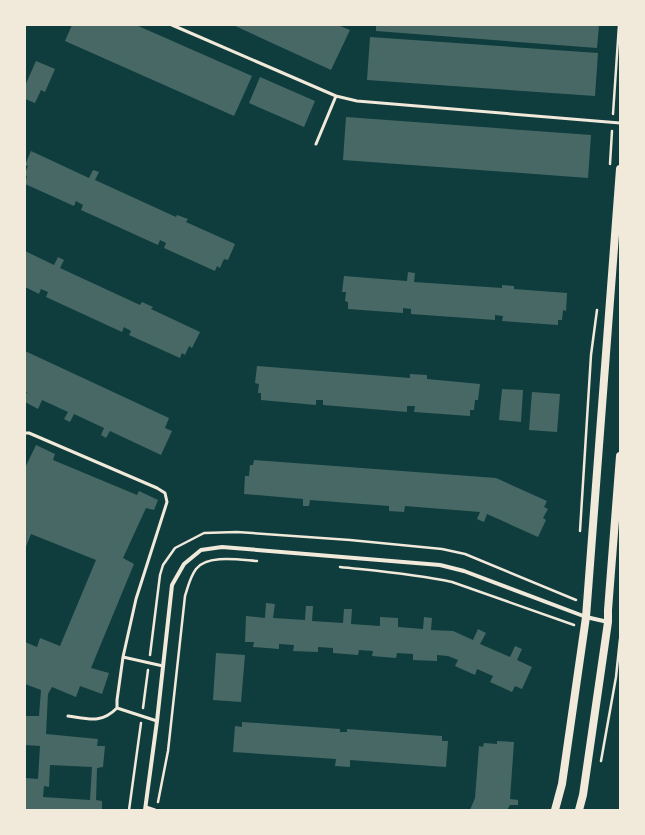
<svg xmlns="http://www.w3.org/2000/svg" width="645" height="835" viewBox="0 0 645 835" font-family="'Asap Condensed',sans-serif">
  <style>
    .building { fill: #486865; fill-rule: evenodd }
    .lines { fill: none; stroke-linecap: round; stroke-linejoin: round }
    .path { stroke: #f1e9da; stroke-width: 2.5 }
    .service { stroke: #f1e9da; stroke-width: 3 }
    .minor { stroke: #f1e9da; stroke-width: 4 }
    .secondary { stroke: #f1e9da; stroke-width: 8 }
  </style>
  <rect width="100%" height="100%" fill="#0f3d3e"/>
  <path class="building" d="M 72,25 L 136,25 L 252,76 L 234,116 L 65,41 Z
    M 233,25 L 338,25 L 350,30 L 331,70 Z
    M 376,25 L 599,25 L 597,48 L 376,31 Z
    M 370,37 L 598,53 L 595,96 L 367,80 Z
    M 36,61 L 55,69 L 45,92 L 41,90 L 35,103 L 25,99 L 25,86 Z
    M 260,77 L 315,101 L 304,127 L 249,103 Z
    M 346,117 L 591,135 L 588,178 L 343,160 Z
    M 31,151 L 89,178 L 93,170 L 99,172 L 95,180 L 176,217 L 177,215 L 188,219 L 186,222 L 235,244 L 228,260 L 224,259 L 220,268 L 217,266 L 215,271 L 164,248 L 166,243 L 160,240 L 158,245 L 81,210 L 83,205 L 76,201 L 74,206 L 25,184 L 27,176 L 25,175 L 25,173 L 28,166 L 25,165 Z
    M 25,251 L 54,265 L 58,257 L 64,260 L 60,268 L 140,305 L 142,302 L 153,307 L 151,309 L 200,332 L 192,348 L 189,346 L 185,355 L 182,353 L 180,358 L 129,335 L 131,331 L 124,327 L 122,332 L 46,297 L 48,292 L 41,289 L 39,294 L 25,287 Z
    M 408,272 L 415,273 L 414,282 L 502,288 L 502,285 L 514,286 L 514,289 L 567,293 L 566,311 L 563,310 L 562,320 L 558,320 L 558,325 L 502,321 L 503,316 L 495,315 L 495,320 L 411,314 L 411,309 L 403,308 L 403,313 L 348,309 L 348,302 L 345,301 L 346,292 L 342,292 L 344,276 L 407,281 Z
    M 25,351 L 169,418 L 165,428 L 172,431 L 161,455 L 110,431 L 106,438 L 101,435 L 104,428 L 74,414 L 70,422 L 64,419 L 68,412 L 42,400 L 38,409 L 25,402 L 25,396 L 27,392 L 25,392 Z
    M 257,366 L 410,378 L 410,374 L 427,375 L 427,379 L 480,384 L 478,400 L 475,400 L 474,410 L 470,410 L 470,416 L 414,412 L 415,406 L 407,406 L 407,412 L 323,405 L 323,400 L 316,400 L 316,405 L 261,400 L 261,393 L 258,393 L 259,384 L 255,383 Z
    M 502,389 L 523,390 L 521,422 L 499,420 Z
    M 532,392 L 560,394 L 557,432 L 529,430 Z
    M 36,445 L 55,454 L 53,460 L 137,495 L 139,491 L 158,500 L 154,510 L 146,508 L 123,558 L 134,564 L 91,668 L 109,673 L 102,694 L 80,686 L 76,697 L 52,687 L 48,694 L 46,734 L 98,739 L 97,746 L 105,746 L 103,767 L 97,768 L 96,800 L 102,801 L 102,810 L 25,810 L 25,778 L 38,779 L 40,746 L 25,745 L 25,716 L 39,716 L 41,690 L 25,684 L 25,642 L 37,647 L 40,638 L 60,646 L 96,560 L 31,534 L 25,549 L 25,468 ZM 50,765 L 92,767 L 90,800 L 43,797 L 44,786 L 49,787 Z
    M 254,460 L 496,478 L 547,501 L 544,507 L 548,509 L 543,518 L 546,520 L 538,537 L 487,514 L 484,522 L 477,519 L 480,512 L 405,506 L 404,512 L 389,511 L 389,506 L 310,500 L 309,506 L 303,506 L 303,499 L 244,494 L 245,476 L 249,476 L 250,465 L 253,465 Z
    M 266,603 L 275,604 L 273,618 L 305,620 L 306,606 L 313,606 L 312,621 L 343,623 L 344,609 L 352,609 L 351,624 L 380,626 L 380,617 L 398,618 L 398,627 L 423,629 L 424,617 L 432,618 L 431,630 L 453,631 L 473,640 L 478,629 L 486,633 L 480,644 L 510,657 L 515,646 L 522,649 L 517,660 L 532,667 L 522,689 L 515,686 L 512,692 L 490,682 L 493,676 L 477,669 L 475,675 L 455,666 L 458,660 L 448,656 L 437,655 L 437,661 L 413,660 L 413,654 L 397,653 L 396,658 L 372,656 L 373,651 L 359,650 L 358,655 L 333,653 L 333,648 L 318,647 L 318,652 L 293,651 L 294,645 L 279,644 L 279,649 L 253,647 L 254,642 L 245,642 L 246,616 L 265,618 Z
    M 216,653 L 245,655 L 241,702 L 213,700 Z
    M 242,722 L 340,729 L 340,732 L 347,732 L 347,729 L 442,736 L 442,741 L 448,741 L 446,767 L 350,760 L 350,767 L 335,766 L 336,759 L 233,752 L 235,726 L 242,727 Z
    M 497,741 L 514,742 L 510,799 L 518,800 L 518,805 L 510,805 L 507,810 L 470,810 L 475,798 L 479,746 L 483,747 L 484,743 L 497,744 Z"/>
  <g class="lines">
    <path class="path" d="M 613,114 L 619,25
      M 610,164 L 612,131
      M 580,531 L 591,355 L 597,310
      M 340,567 C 377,571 415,574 452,582 L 574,625
      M 150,655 L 160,575 L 163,565 L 175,548 L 204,533 L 237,532 L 350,540 L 442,549 L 465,554 L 576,600
      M 143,708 L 148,670
      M 601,761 L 616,677 L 620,639
      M 158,802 L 168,751 L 185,596 C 188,587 190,577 196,569 C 207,554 241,560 257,561
      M 129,810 L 141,723"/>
    <path class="service" d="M 172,25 L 336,96 L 357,101 L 620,123
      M 316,144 L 336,96
      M 25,433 L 29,433 L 157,488 L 165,493 L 167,502 L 136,599 L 123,657 L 117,700 L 117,708 C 101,724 89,719 68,716
      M 123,657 L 163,666
      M 117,708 L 157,721
      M 146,807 L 155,810"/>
    <path class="minor" d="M 145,810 L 157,721 L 172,585 L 184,564 L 201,550 L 222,547 L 440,565 L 464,571 L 586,617 L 608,622"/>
    <path class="secondary" d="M 555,810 L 562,784 L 586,617 L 620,169
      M 579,810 L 583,795 L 608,622 L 608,610 L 620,456"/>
  </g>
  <rect width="645" height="835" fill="none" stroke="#f1e9da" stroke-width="52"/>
</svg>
